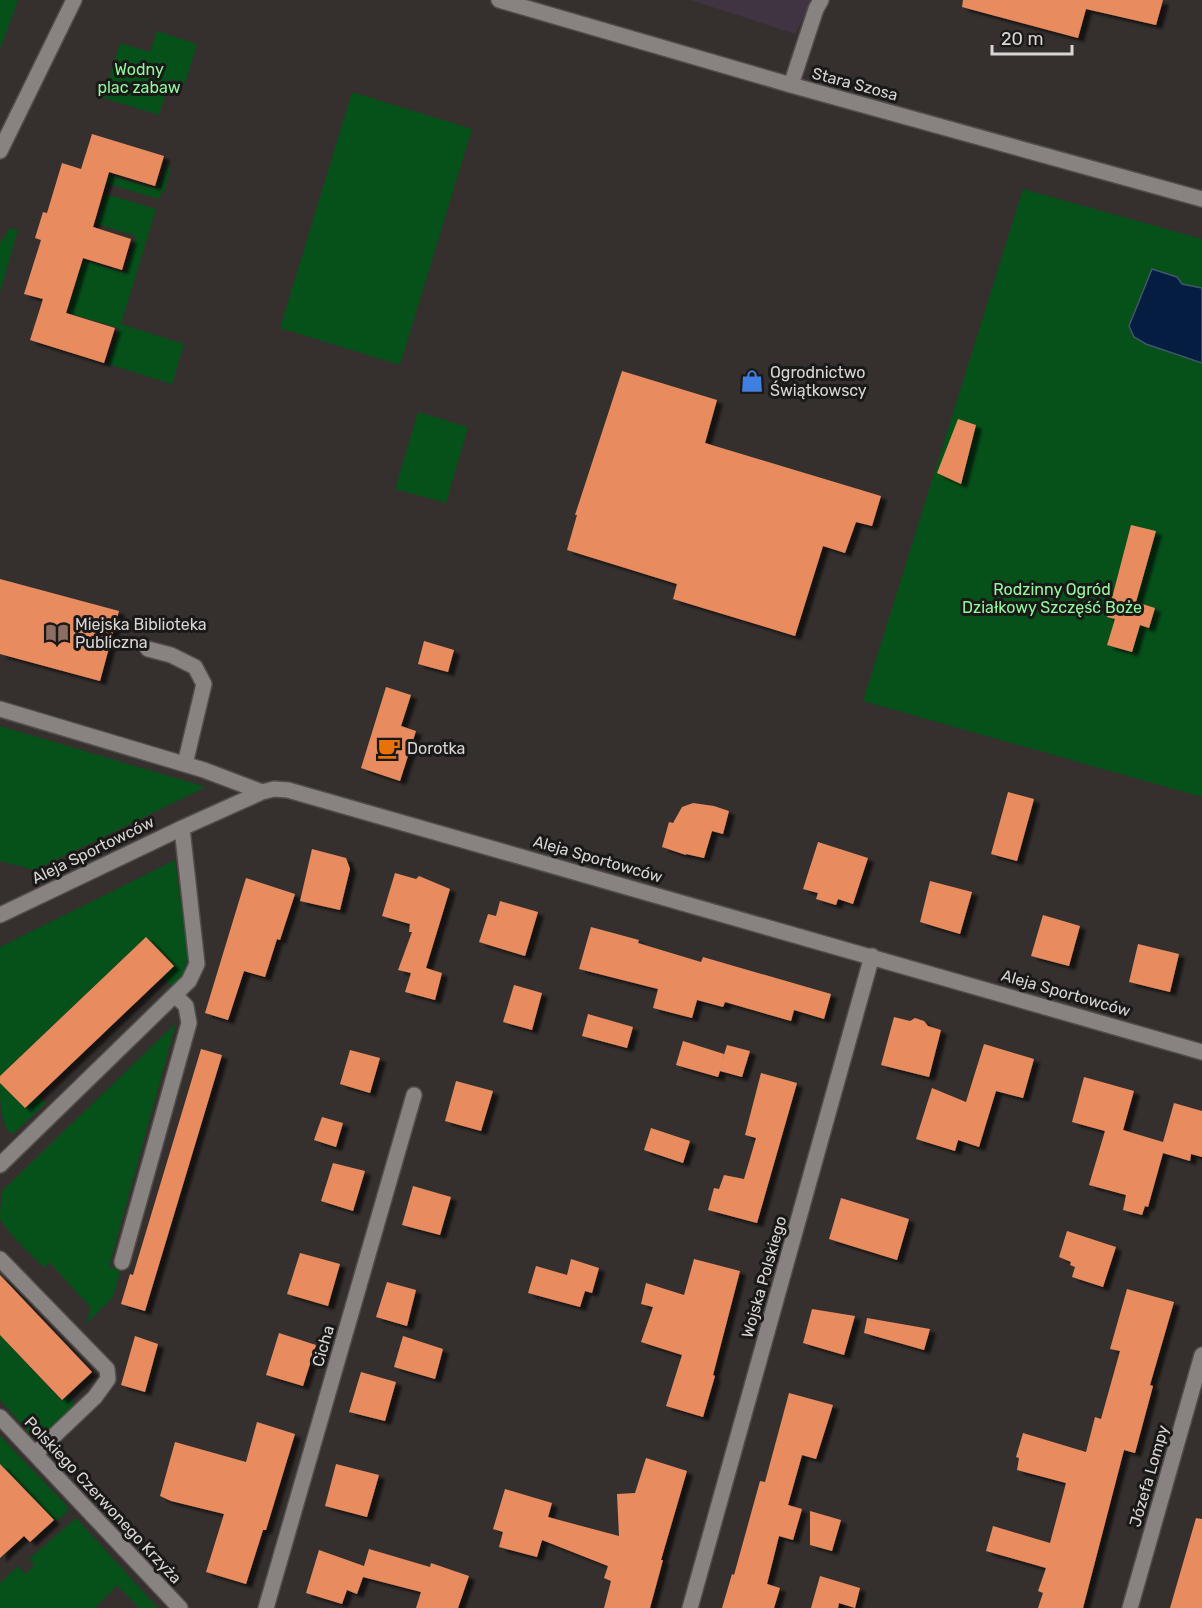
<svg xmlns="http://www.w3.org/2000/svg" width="1202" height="1608" viewBox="0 0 1202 1608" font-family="Rubik,sans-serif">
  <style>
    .education { fill: #403442 }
    .green { fill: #06501a }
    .water { fill: #041d41; stroke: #44546d; stroke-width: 1.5 }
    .building { fill: #e88c5f; filter: url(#shadow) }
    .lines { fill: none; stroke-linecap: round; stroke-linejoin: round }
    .minor-casing { stroke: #514d4b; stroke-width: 18 }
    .minor { stroke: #888280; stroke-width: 15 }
    .labels { text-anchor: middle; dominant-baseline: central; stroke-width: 6; stroke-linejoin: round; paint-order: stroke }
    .park-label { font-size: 16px; fill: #91f89d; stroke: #1b1918 }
    .street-label { font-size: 16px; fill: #d8d5d4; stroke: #1b1918 }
    .poi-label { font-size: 16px; fill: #d8d5d4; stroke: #1b1918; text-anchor: start }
  </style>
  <defs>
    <filter id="shadow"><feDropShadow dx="6" dy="4" stdDeviation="1.5" flood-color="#0009"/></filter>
  </defs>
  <rect width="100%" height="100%" fill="#35302e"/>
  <path class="education" d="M 691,0 L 812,0 L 795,34 Z"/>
  <path class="green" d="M 0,0 L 18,0 L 0,49 Z
    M 157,31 L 197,44 L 185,84 L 170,79 L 159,115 L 103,98 L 120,43 L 150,52 Z
    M 352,92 L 472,129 L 400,365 L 280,328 Z
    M 168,162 L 170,170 L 164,192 L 162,191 L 159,199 L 105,183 L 108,175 L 156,189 L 157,186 L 160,187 Z
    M 1023,189 L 1202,239 L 1202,797 L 863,701 Z
    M 106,194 L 156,209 L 121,324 L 184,344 L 172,384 L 108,364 L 119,328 L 67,313 L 83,260 L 125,273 L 136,236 L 97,224 Z
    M 10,228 L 18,230 L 0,292 L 0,243 Z
    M 418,412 L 468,427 L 446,503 L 395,489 Z
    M 0,726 L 206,787 L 35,870 L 0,861 Z
    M 175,860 L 188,955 L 184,973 L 171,986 L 162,977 L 146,937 L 0,1076 L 0,947 Z
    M 176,1023 L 109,1267 L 121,1268 L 113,1297 L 86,1324 L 91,1308 L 49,1262 L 45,1268 C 35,1259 4,1230 0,1218 C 0,1209 1,1199 3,1190 Z
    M 0,1083 L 25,1108 L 38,1096 L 46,1103 L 13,1134 C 0,1129 0,1098 0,1083 Z
    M 0,1335 L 61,1400 L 68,1395 L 73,1401 L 74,1410 L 41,1436 L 32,1436 L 0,1400 Z
    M 0,1436 L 67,1506 L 67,1512 L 59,1519 L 54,1520 L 8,1472 L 0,1478 Z
    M 76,1518 L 158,1608 L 139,1608 L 117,1585 L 95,1608 L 0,1608 L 0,1583 L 18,1566 L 25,1574 L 35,1565 L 29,1559 Z"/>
  <path class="water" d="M 1152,269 L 1177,277 L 1182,284 L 1202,288 L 1202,363 L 1146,344 L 1134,337 L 1129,326 Z"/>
  <path class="building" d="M 963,0 L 1163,0 L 1156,25 L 1086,9 L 1078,38 L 962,7 Z
    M 92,134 L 164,156 L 155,186 L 109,172 L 93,227 L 131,239 L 122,270 L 83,258 L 66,313 L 115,328 L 104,363 L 30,340 L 43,299 L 24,294 L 41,240 L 35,238 L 43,212 L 47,213 L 62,163 L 81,169 Z
    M 622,371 L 717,400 L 705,443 L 881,496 L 872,526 L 856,522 L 845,553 L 823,546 L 795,636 L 673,599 L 677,584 L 567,550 L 577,515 L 575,515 Z
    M 958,419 L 976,425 L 961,484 L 937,473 Z
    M 1131,525 L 1156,531 L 1136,602 L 1155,608 L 1149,628 L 1140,625 L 1132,652 L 1107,645 L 1115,619 L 1107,617 Z
    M 0,579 L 119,611 L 100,681 L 0,654 Z
    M 424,641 L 454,650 L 448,672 L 418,664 Z
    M 386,687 L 411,695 L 401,726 L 416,731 L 400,781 L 361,768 Z
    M 1008,792 L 1034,799 L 1017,861 L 991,854 Z
    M 693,803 L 714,806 L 729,811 L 723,834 L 712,831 L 704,858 L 686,854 L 686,855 L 662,847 L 669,822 L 673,823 L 682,807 Z
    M 818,842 L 868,858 L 853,904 L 838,899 L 836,905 L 816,899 L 818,893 L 803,889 Z
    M 312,849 L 346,858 L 350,869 L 340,910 L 300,901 Z
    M 395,873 L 416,879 L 419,876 L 450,889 L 426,968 L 442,973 L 435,1000 L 405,992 L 411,973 L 398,970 L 412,932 L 409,932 L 410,924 L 382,916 Z
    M 246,878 L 295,894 L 280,940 L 277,939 L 265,977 L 244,971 L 228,1020 L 205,1013 Z
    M 930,881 L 972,892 L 960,934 L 920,922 Z
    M 500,901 L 538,912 L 525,956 L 479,942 L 488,914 L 496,916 Z
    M 1043,915 L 1080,926 L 1069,966 L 1031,956 Z
    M 591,927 L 639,940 L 638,943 L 701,962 L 703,957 L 831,994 L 824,1019 L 794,1010 L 791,1021 L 725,1002 L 723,1007 L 697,1000 L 692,1018 L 653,1008 L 658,989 L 579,969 Z
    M 146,937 L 174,966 L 25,1108 L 0,1083 L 0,1076 Z
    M 1138,944 L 1179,954 L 1170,992 L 1129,982 Z
    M 514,985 L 542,993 L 532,1030 L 503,1022 Z
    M 588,1014 L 633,1027 L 627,1048 L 582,1036 Z
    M 894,1017 L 910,1021 L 915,1018 L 924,1021 L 928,1026 L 941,1030 L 929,1077 L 881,1065 Z
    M 683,1041 L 724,1054 L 722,1061 L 727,1045 L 750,1051 L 742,1077 L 720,1071 L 718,1077 L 676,1065 Z
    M 984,1044 L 1034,1059 L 1023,1098 L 996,1091 L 979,1147 L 958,1140 L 955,1151 L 916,1139 L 932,1088 L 966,1102 Z
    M 201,1049 L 222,1055 L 145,1311 L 121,1304 L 130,1274 L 133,1275 Z
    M 350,1050 L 380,1058 L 370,1093 L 340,1084 Z
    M 761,1073 L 797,1083 L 757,1223 L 708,1210 L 714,1188 L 719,1189 L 724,1175 L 744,1179 L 756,1138 L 745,1135 Z
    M 1084,1077 L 1134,1091 L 1123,1130 L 1163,1142 L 1174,1103 L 1202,1111 L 1202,1157 L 1191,1154 L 1190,1161 L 1163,1153 L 1148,1207 L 1145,1206 L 1142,1215 L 1123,1210 L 1126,1195 L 1089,1185 L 1105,1131 L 1072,1122 Z
    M 456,1081 L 493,1091 L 481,1131 L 445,1121 Z
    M 322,1117 L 343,1123 L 336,1147 L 314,1140 Z
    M 651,1128 L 690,1141 L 683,1163 L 644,1150 Z
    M 333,1163 L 365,1171 L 353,1211 L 321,1201 Z
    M 413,1186 L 451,1197 L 440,1235 L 402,1225 Z
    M 841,1198 L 909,1219 L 897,1260 L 829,1239 Z
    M 1067,1231 L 1116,1247 L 1103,1287 L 1072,1277 L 1075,1267 L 1070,1265 L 1071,1262 L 1059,1257 Z
    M 300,1253 L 340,1264 L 328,1306 L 287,1294 Z
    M 571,1259 L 599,1268 L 592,1293 L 585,1291 L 580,1307 L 528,1293 L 536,1266 L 567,1275 Z
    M 694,1259 L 740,1271 L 713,1375 L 715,1376 L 703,1417 L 666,1406 L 682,1355 L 641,1342 L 653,1307 L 641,1304 L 646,1283 L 684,1295 Z
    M 0,1275 L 92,1372 L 62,1400 L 0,1335 Z
    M 387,1282 L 416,1290 L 407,1326 L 376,1317 Z
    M 1127,1289 L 1174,1302 L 1150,1385 L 1153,1386 L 1135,1453 L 1124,1450 L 1083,1608 L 1038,1608 L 1043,1593 L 1038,1591 L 1046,1568 L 986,1551 L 993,1526 L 1050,1543 L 1066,1483 L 1017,1470 L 1019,1458 L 1016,1457 L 1023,1433 L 1086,1452 L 1095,1417 L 1101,1419 L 1120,1351 L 1110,1349 Z
    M 812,1309 L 855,1316 L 844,1355 L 803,1343 Z
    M 867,1318 L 930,1329 L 924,1350 L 864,1333 Z
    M 279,1333 L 316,1345 L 303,1386 L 266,1375 Z
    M 135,1336 L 158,1344 L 145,1392 L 121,1385 Z
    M 403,1336 L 443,1349 L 435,1379 L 394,1367 Z
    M 361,1372 L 396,1382 L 385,1421 L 349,1412 Z
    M 789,1393 L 833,1405 L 816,1459 L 802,1455 L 788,1505 L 802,1509 L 793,1540 L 779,1536 L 767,1584 L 780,1588 L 774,1608 L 722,1608 L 732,1574 L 734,1575 L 760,1481 L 765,1482 Z
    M 257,1422 L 295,1434 L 266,1530 L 263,1530 L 246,1584 L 206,1572 L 224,1514 L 171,1501 L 160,1496 L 175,1442 L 246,1462 Z
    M 646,1458 L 687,1471 L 661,1560 L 663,1560 L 650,1608 L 604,1608 L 611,1581 L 604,1578 L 608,1566 L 542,1540 L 537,1557 L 499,1547 L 503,1532 L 493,1529 L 505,1489 L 552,1503 L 548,1517 L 619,1536 L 617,1494 L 635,1493 Z
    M 0,1464 L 54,1520 L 30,1542 L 24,1536 L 0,1558 Z
    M 336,1464 L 379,1475 L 367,1517 L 325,1506 Z
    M 810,1511 L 841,1520 L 832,1551 L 810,1545 Z
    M 1196,1518 L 1202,1519 L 1202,1608 L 1170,1608 Z
    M 369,1549 L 430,1567 L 431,1563 L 469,1576 L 458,1608 L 416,1608 L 421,1592 L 363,1577 L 357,1594 L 347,1590 L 342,1604 L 306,1593 L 319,1550 L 364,1566 Z
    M 820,1576 L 860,1588 L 855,1608 L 839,1603 L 838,1608 L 811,1608 Z"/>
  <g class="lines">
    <g class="minor-casing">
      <path id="minor" d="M 499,0 L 791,85 L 1202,199
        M 791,85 L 816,9 L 821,0
        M 0,151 L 74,0
        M 148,649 L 171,655 L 195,667 L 204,684 L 185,764
        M 0,709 L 204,770 L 262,792
        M 0,915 L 182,828 L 262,792 L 274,789 L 288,790 L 1202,1052
        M 0,1165 L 189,981 L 197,964 L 182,828
        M 0,1259 L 107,1369 L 108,1379 L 95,1397 L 35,1454
        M 122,1262 L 189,1023 L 186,1006 L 175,995
        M 0,1417 L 180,1608
        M 266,1608 L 414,1095
        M 690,1608 L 872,956
        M 1130,1608 L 1202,1355"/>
    </g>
    <use href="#minor" class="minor"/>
  </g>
  <defs>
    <g id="shop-bare" transform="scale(1.8)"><path d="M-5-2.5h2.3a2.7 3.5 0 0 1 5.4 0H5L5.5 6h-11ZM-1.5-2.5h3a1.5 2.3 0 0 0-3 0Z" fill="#3f7fe0" stroke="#1b1918" stroke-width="2.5" paint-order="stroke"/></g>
    <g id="library-bare" transform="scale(1.8)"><path d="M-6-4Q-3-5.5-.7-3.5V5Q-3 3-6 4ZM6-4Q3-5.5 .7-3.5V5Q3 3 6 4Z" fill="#8d6e63" stroke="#1b1918" stroke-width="2.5" paint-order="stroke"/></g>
    <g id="cafe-bare" transform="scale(1.8)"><path d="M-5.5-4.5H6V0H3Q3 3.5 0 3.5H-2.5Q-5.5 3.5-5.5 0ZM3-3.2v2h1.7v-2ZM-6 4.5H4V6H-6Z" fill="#e8710a" stroke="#1b1918" stroke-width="2.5" paint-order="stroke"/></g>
  </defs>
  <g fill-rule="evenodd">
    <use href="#shop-bare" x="752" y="381"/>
    <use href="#library-bare" x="57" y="633"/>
    <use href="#cafe-bare" x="389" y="748"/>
  </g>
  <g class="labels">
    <g class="park-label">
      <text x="139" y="69">Wodny<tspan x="139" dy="18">plac zabaw</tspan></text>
      <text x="1052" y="589">Rodzinny Ogród<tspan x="1052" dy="18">Działkowy Szczęść Boże</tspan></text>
    </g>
    <g class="street-label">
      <text transform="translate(855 84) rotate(15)">Stara Szosa</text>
      <text transform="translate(93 850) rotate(-26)">Aleja Sportowców</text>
      <text transform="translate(598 859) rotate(16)">Aleja Sportowców</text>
      <text transform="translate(1066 993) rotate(16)">Aleja Sportowców</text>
      <text transform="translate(764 1277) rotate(-74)">Wojska Polskiego</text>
      <text transform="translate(323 1346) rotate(-74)">Cicha</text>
      <text transform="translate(1149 1476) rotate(-74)">Józefa Lompy</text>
      <text transform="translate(103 1500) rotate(47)">Polskiego Czerwonego Krzyża</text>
    </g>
    <g class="poi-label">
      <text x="770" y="372">Ogrodnictwo<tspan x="770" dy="18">Świątkowscy</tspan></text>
      <text x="75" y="624">Miejska Biblioteka<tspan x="75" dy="18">Publiczna</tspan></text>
      <text x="407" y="748">Dorotka</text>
    </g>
  </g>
  <path d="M992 45v9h80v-9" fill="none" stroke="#d8d5d4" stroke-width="3"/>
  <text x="1001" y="45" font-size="18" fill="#d8d5d4" stroke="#1b1918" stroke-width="4.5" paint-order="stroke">20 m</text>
</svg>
